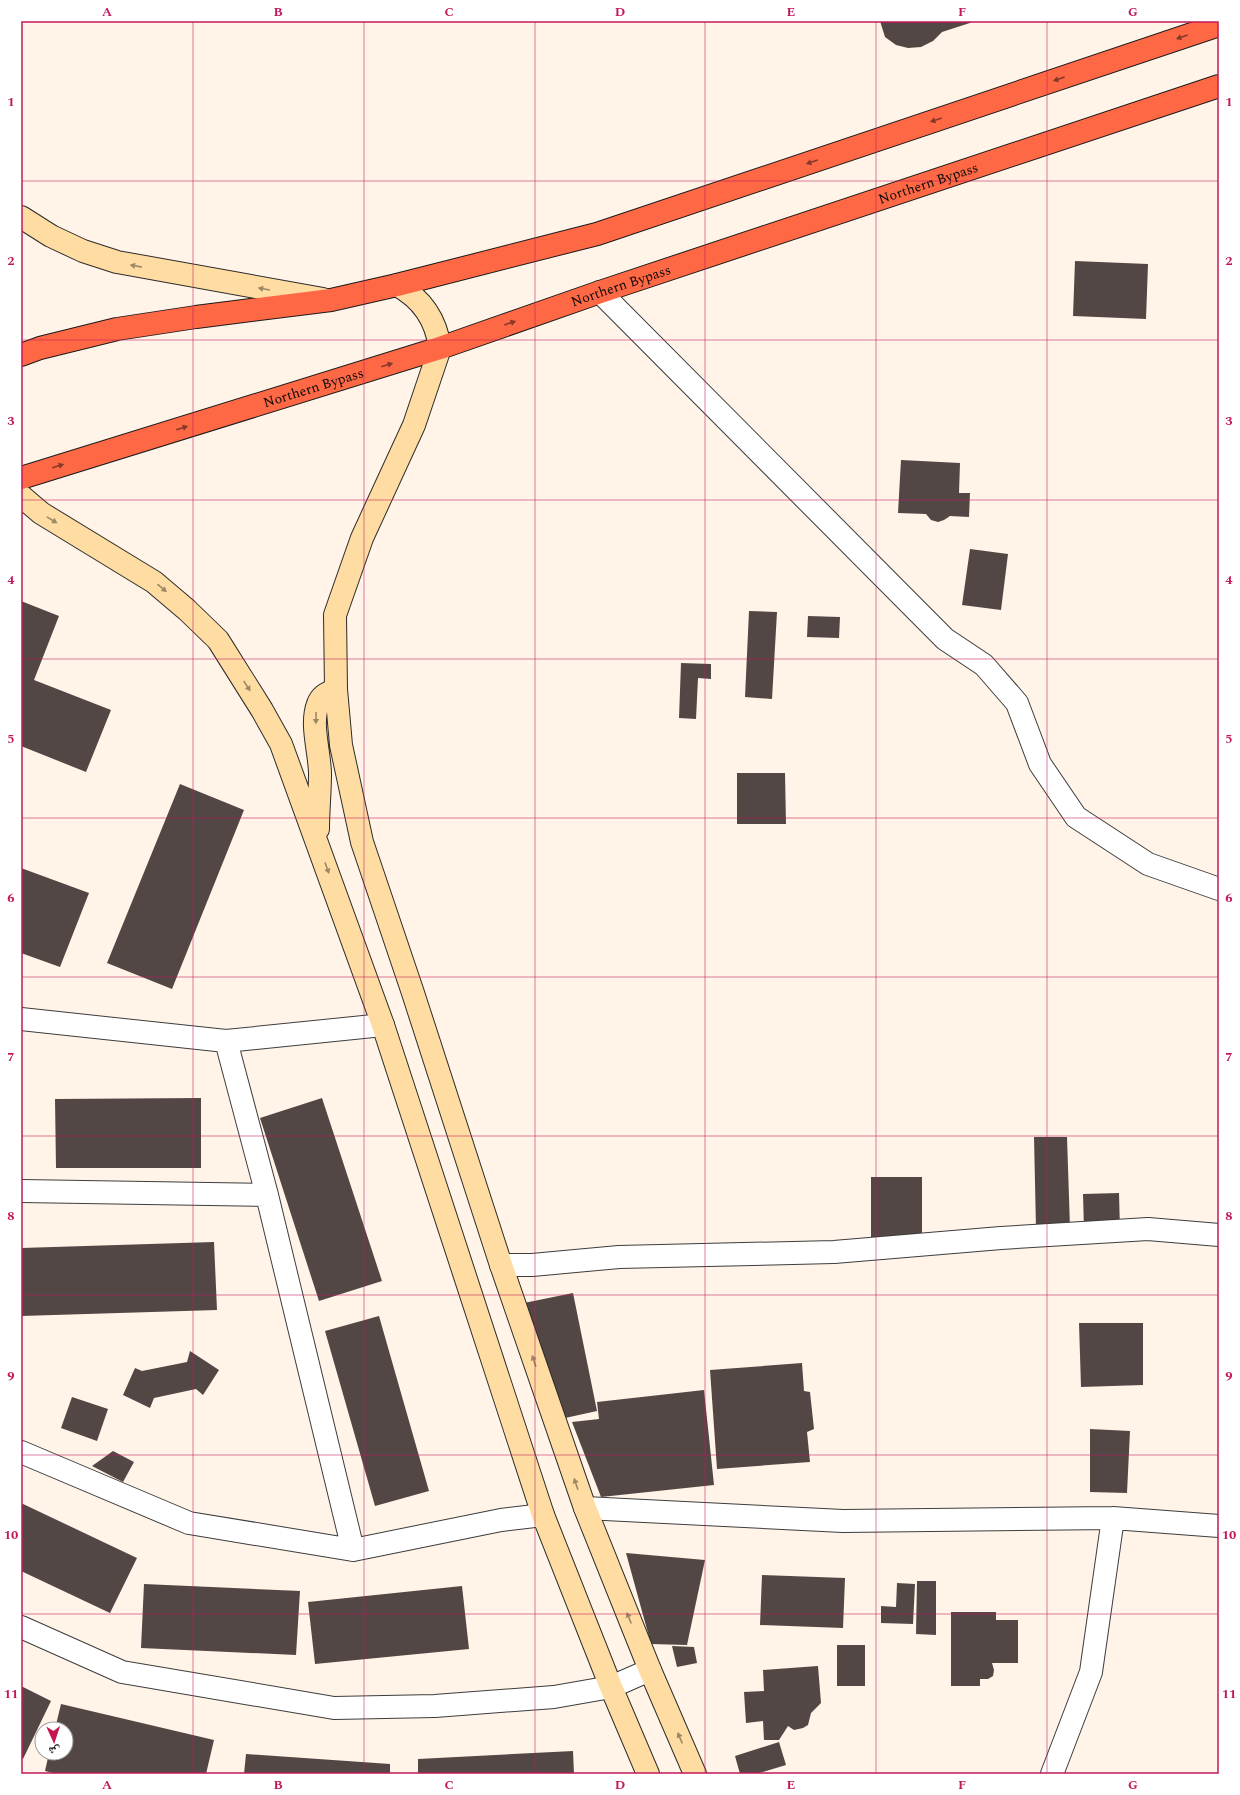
<svg xmlns="http://www.w3.org/2000/svg" width="1240" height="1795" viewBox="0 0 1240 1795" font-family="Spectral,'Noto Naskh Arabic',serif">
  <style>
    .building { fill: #534745 }
    .lines { fill: none; stroke-linecap: round; stroke-linejoin: round }
    .street-casing { stroke: #3d3d3d; stroke-width: 24 }
    .secondary-casing { stroke: #2c2c2c; stroke-width: 24 }
    .highway-casing { stroke: #1b1b1b; stroke-width: 24 }
    .street { stroke: #fff; stroke-width: 22 }
    .secondary { stroke: #ffdca2; stroke-width: 22 }
    .highway { stroke: #ff6845; stroke-width: 22 }
    .oneway { fill: #843928 }
    .oneway2 { fill: #9d8865 }
    .grid { fill: none; stroke: #c2185b; stroke-width: 1; stroke-opacity: 0.55 }
    .labels { text-anchor: middle; dominant-baseline: central; stroke-width: 4; stroke-linejoin: round; paint-order: stroke }
    .street-label { font-size: 14px; fill: #0a0a0a; stroke: #fff }
    .neatline { fill: none; stroke: #c2185b; stroke-width: 1.5 }
    .grid-label { font-size: 13px; text-anchor: middle; font-weight: bold; fill: #c2185b }
  </style>
  <rect width="100%" height="100%" fill="#fff4e7"/>
  <path class="building" d="M 880,21 L 976,21 L 942,32 L 933,41 L 921,47 L 908,48 L 896,45 L 885,37 Z
    M 1075,261 L 1148,264 L 1146,319 L 1073,316 Z
    M 901,460 L 960,463 L 959,493 L 970,493 L 969,517 L 950,516 L 944,520 L 938,522 L 931,520 L 926,514 L 898,513 Z
    M 970,549 L 1008,554 L 1001,610 L 962,605 Z
    M 21,601 L 59,616 L 34,680 L 111,710 L 86,772 L 21,746 Z
    M 749,611 L 777,612 L 772,699 L 745,697 Z
    M 808,616 L 840,617 L 839,638 L 807,637 Z
    M 681,663 L 711,664 L 711,679 L 698,678 L 696,719 L 679,718 Z
    M 737,773 L 785,773 L 786,824 L 737,824 Z
    M 180,784 L 244,810 L 172,989 L 107,963 Z
    M 21,868 L 89,893 L 60,967 L 21,953 Z
    M 201,1098 L 201,1168 L 56,1168 L 55,1099 Z
    M 322,1098 L 382,1281 L 319,1301 L 260,1118 Z
    M 1034,1137 L 1067,1137 L 1070,1228 L 1036,1229 Z
    M 871,1177 L 922,1177 L 922,1240 L 871,1239 Z
    M 1119,1193 L 1120,1230 L 1084,1231 L 1083,1194 Z
    M 214,1242 L 217,1310 L 21,1316 L 21,1248 Z
    M 573,1293 L 597,1411 L 556,1420 L 519,1304 Z
    M 379,1316 L 429,1491 L 375,1506 L 325,1331 Z
    M 1079,1323 L 1143,1323 L 1143,1385 L 1081,1387 Z
    M 190,1351 L 219,1370 L 203,1395 L 196,1389 L 154,1398 L 150,1408 L 123,1395 L 135,1368 L 142,1371 L 187,1362 Z
    M 802,1363 L 804,1391 L 810,1392 L 814,1429 L 807,1432 L 810,1462 L 717,1469 L 710,1370 Z
    M 704,1390 L 714,1485 L 601,1497 L 572,1422 L 599,1419 L 597,1402 Z
    M 72,1397 L 108,1409 L 97,1441 L 61,1428 Z
    M 1090,1429 L 1130,1431 L 1127,1493 L 1090,1492 Z
    M 113,1451 L 134,1462 L 123,1482 L 92,1466 Z
    M 21,1503 L 137,1558 L 110,1613 L 21,1571 Z
    M 626,1553 L 705,1560 L 687,1645 L 651,1644 Z
    M 762,1575 L 845,1578 L 843,1628 L 760,1625 Z
    M 917,1581 L 936,1581 L 936,1635 L 916,1634 Z
    M 897,1583 L 915,1584 L 913,1624 L 881,1623 L 881,1606 L 896,1607 Z
    M 144,1584 L 300,1591 L 296,1655 L 141,1648 Z
    M 462,1586 L 469,1649 L 315,1664 L 308,1602 Z
    M 951,1612 L 996,1612 L 996,1620 L 1018,1620 L 1018,1663 L 992,1663 L 994,1670 L 993,1676 L 988,1679 L 980,1679 L 980,1686 L 951,1686 Z
    M 837,1645 L 865,1645 L 865,1686 L 837,1686 Z
    M 672,1646 L 694,1647 L 697,1663 L 677,1667 Z
    M 818,1666 L 821,1703 L 811,1713 L 808,1725 L 803,1728 L 794,1730 L 788,1726 L 779,1740 L 764,1740 L 763,1721 L 746,1723 L 744,1692 L 764,1691 L 763,1670 Z
    M 21,1686 L 51,1701 L 23,1759 L 21,1758 Z
    M 61,1704 L 214,1740 L 206,1774 L 57,1774 L 45,1771 L 49,1753 L 66,1753 L 66,1729 L 55,1729 Z
    M 779,1742 L 786,1765 L 756,1774 L 740,1774 L 735,1756 Z
    M 573,1751 L 574,1774 L 418,1774 L 418,1759 Z
    M 246,1754 L 390,1764 L 390,1774 L 244,1774 Z"/>
  <g class="lines">
    <g class="street-casing">
      <path id="street" d="M 600,292 L 945,639 L 984,665 L 1017,703 L 1040,764 L 1076,817 L 1148,864 L 1219,889
        M 21,1019 L 226,1041 L 383,1025
        M 226,1041 L 267,1195 L 353,1550
        M 21,1191 L 267,1195
        M 501,1265 L 532,1265 L 619,1257 L 834,1252 L 1001,1238 L 1148,1229 L 1219,1235
        M 21,1452 L 189,1523 L 353,1550 L 501,1520 L 543,1515
        M 585,1508 L 843,1521 L 1113,1518 L 1219,1526
        M 21,1627 L 122,1672 L 334,1708 L 435,1706 L 554,1697 L 611,1687 L 650,1670
        M 1052,1774 L 1091,1672 L 1113,1518"/>
    </g>
    <g class="secondary-casing">
      <path id="secondary" d="M 21,217 L 51,236 L 83,251 L 117,262 L 323,299
        M 397,285 C 422,299 436,319 440,348 L 414,425 L 362,538 L 335,615 L 336,689 L 341,745 L 362,842 L 413,993 L 501,1265 L 585,1508 L 650,1670 L 695,1774
        M 21,496 L 41,513 L 154,582 L 187,610 L 218,640 L 262,710 L 281,744 L 383,1025 L 543,1515 L 611,1687 L 648,1774
        M 318,829 C 318,811 320,792 320,774 C 320,753 310,724 318,704 C 321,695 328,693 336,689"/>
    </g>
    <g class="highway-casing">
      <g id="highway">
        <path d="M 21,355 L 40,348 L 117,329 L 196,317 L 331,300 L 397,285 L 597,234 L 1219,25"/>
        <path id="s1" d="M 21,478 L 440,348 L 600,292 L 1219,86"/>
      </g>
    </g>
    <use href="#street" class="street"/>
    <use href="#secondary" class="secondary"/>
    <use href="#highway" class="highway"/>
  </g>
  <defs><path id="oneway-solid" d="M-6-.8H1V-3.2L6.5 0L1 3.2V.8H-6Z"/></defs>
  <g class="oneway">
    <use href="#oneway-solid" transform="translate(1182 37) rotate(161)"/>
    <use href="#oneway-solid" transform="translate(1059 79) rotate(161)"/>
    <use href="#oneway-solid" transform="translate(936 120) rotate(161)"/>
    <use href="#oneway-solid" transform="translate(812 162) rotate(161)"/>
    <use href="#oneway-solid" transform="translate(510 323) rotate(-19)"/>
    <use href="#oneway-solid" transform="translate(387 365) rotate(-17)"/>
    <use href="#oneway-solid" transform="translate(182 428) rotate(-17)"/>
    <use href="#oneway-solid" transform="translate(58 466) rotate(-17)"/>
  </g>
  <g class="oneway2">
    <use href="#oneway-solid" transform="translate(136 266) rotate(-169)"/>
    <use href="#oneway-solid" transform="translate(264 289) rotate(-170)"/>
    <use href="#oneway-solid" transform="translate(52 520) rotate(31)"/>
    <use href="#oneway-solid" transform="translate(162 588) rotate(40)"/>
    <use href="#oneway-solid" transform="translate(247 686) rotate(57)"/>
    <use href="#oneway-solid" transform="translate(316 718) rotate(91)"/>
    <use href="#oneway-solid" transform="translate(327 868) rotate(70)"/>
    <use href="#oneway-solid" transform="translate(534 1361) rotate(-109)"/>
    <use href="#oneway-solid" transform="translate(576 1484) rotate(-109)"/>
    <use href="#oneway-solid" transform="translate(629 1618) rotate(-112)"/>
    <use href="#oneway-solid" transform="translate(680 1738) rotate(-113)"/>
  </g>
  <path class="grid" d="M 193,21 L 193,1774M 364,21 L 364,1774M 535,21 L 535,1774M 705,21 L 705,1774M 876,21 L 876,1774M 1047,21 L 1047,1774M 21,181 L 1219,181M 21,340 L 1219,340M 21,500 L 1219,500M 21,659 L 1219,659M 21,818 L 1219,818M 21,977 L 1219,977M 21,1136 L 1219,1136M 21,1295 L 1219,1295M 21,1455 L 1219,1455M 21,1614 L 1219,1614"/>
  <g class="labels">
    <g class="street-label">
      <text stroke="none"><textPath href="#s1" startOffset="954">Northern Bypass</textPath></text>
      <text stroke="none"><textPath href="#s1" startOffset="630">Northern Bypass</textPath></text>
      <text stroke="none"><textPath href="#s1" startOffset="306">Northern Bypass</textPath></text>
    </g>
  </g>
  <rect width="1240" height="1795" fill="none" stroke="#ffffff" stroke-width="44"/>
  <g transform="translate(54 1741) rotate(177)"><circle r="19" fill="#ffffff" stroke="#9d9d9d"/>
  <path d="M0-3L7 15L0 10L-7 15Z" fill="#c7154d"/>
  <text y="-6" font-size="11" font-weight="bold" text-anchor="middle" fill="#0a0a0a">ش</text>
  </g>
  <rect x="22" y="22" width="1196" height="1751" class="neatline"/>
  <g class="grid-label">
    <text x="107" y="16">A</text>
    <text x="278" y="16">B</text>
    <text x="449" y="16">C</text>
    <text x="620" y="16">D</text>
    <text x="791" y="16">E</text>
    <text x="962" y="16">F</text>
    <text x="1133" y="16">G</text>
    <text x="11" y="106">1</text>
    <text x="1229" y="106">1</text>
    <text x="11" y="265">2</text>
    <text x="1229" y="265">2</text>
    <text x="11" y="425">3</text>
    <text x="1229" y="425">3</text>
    <text x="11" y="584">4</text>
    <text x="1229" y="584">4</text>
    <text x="11" y="743">5</text>
    <text x="1229" y="743">5</text>
    <text x="11" y="902">6</text>
    <text x="1229" y="902">6</text>
    <text x="11" y="1061">7</text>
    <text x="1229" y="1061">7</text>
    <text x="11" y="1220">8</text>
    <text x="1229" y="1220">8</text>
    <text x="11" y="1380">9</text>
    <text x="1229" y="1380">9</text>
    <text x="11" y="1539">10</text>
    <text x="1229" y="1539">10</text>
    <text x="11" y="1698">11</text>
    <text x="1229" y="1698">11</text>
    <text x="107" y="1789">A</text>
    <text x="278" y="1789">B</text>
    <text x="449" y="1789">C</text>
    <text x="620" y="1789">D</text>
    <text x="791" y="1789">E</text>
    <text x="962" y="1789">F</text>
    <text x="1133" y="1789">G</text>
  </g>
</svg>
